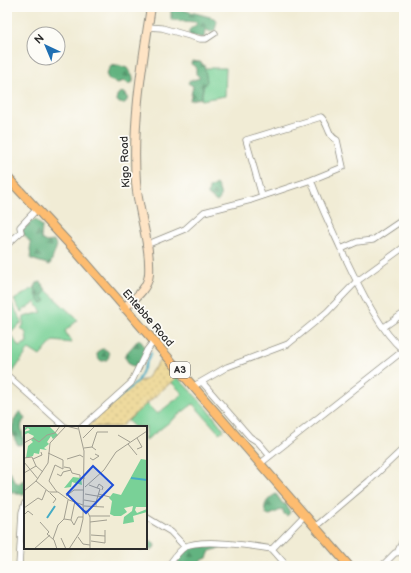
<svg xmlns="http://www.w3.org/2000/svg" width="411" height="573" viewBox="0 0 411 573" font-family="'Balsamiq Sans',sans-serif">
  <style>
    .grass { fill: #79d197; stroke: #527e61 }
    .forest { fill: url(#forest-firs); stroke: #466f56 }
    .sand { fill: url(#sand-dots); stroke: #8c8264 }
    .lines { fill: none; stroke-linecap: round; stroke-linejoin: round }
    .stream { stroke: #45acc5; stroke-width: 2 }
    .street-casing { stroke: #8e8c80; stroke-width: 7 }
    .secondary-casing { stroke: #8e8c80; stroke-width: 10 }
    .primary-casing { stroke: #8e8c80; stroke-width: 10 }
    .street { stroke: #fff; stroke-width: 5.5 }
    .secondary { stroke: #fee4c5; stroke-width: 8 }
    .primary { stroke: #fdbc6f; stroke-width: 8 }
    .labels { text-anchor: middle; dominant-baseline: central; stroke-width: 3.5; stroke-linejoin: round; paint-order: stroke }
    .shield { fill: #fdfcf7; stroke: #6a6a68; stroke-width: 1 }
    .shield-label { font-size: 10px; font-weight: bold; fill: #2b2b2b }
    .street-label { font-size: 11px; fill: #2b2b2b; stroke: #fdfcf7 }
    .inset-river { fill: none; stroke: #45acc5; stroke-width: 2 }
    .inset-road { fill: none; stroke: #a29f91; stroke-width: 1 }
    .view { fill: #1d4ed8; fill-opacity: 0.15; stroke: #1d4ed8; stroke-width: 2 }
    .inset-edge { fill: none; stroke: #2b2b2b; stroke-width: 2 }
  </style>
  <defs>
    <pattern id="forest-firs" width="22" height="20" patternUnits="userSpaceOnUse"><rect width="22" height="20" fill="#62b380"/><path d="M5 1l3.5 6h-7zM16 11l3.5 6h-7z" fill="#519269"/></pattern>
    <pattern id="sand-dots" width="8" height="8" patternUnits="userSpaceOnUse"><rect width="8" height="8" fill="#eeda9e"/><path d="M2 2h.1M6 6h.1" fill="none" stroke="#cb8" stroke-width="1.8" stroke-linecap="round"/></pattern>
  </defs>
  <rect width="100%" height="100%" fill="#fdfcf7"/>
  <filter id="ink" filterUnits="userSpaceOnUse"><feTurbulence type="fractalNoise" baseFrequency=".025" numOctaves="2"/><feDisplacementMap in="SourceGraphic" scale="8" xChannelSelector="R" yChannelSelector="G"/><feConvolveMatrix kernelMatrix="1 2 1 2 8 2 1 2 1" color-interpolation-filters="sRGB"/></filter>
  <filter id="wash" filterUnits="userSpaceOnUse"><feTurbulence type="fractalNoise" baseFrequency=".012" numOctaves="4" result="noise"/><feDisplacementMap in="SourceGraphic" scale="16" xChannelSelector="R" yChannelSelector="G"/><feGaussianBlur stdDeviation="0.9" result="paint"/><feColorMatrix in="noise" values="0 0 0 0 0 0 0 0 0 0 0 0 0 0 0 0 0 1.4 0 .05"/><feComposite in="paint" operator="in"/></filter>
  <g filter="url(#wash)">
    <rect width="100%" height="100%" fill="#f1ecd5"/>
    <path class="grass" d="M 202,68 L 226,68 L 225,96 L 201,100 L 204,84 Z
      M 35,287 L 36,295 L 42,296 L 46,290 L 78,320 L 65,331 L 72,343 L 53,341 L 40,356 L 29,349 L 11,375 L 7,371 L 7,342 L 12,336 L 19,347 L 27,342 L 26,333 L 21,328 L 23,326 L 24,317 L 42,312 L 35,302 L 21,312 L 14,300 Z
      M 7,295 L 22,322 L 7,337 Z
      M 177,377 L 207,408 L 224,430 L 219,433 L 193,404 L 146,440 L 146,427 L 134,427 L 128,421 L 146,403 L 157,414 L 183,394 L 171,382 Z"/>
    <path class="forest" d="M 173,7 L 181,7 L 183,10 L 214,18 L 217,21 L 215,30 L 211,32 L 205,29 L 204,38 L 189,35 L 189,30 L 197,24 L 196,22 L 171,20 L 171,10 Z
      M 192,61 L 200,62 L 204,65 L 207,81 L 203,87 L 201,98 L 190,100 L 193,86 L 188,83 L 189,81 L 200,78 L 196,74 L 196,67 L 191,64 Z
      M 118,65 L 127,68 L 133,77 L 133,82 L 129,84 L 124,81 L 118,83 L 109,80 L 106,74 L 111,66 Z
      M116.5 98a5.5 5.5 0 1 1 11 0a5.5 5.5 0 1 1-11 0Z
      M 216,184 C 220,190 223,198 217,202 L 208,195 L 209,188 Z
      M 36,220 L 42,226 L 41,239 L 46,242 L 54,241 L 57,246 L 50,265 L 31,259 L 30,249 L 31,243 L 24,235 L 22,230 L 32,221 Z
      M 41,282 L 46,290 L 42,296 L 46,301 L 42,303 L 38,300 L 35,287 L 37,283 Z
      M 139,339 L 148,351 L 138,368 L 130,365 L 124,356 Z
      M97 355a6 6 0 1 1 12 0a6 6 0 1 1-12 0Z
      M 20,411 L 25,419 C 17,427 25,434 23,444 L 18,445 C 10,434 11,421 20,411 Z
      M 7,470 L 10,471 L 13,479 L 18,484 L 25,479 L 25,494 L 17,494 L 7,490 Z
      M 276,494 L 283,504 L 286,504 L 290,513 L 287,516 L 283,513 L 283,509 L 270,515 L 266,514 C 262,505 268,498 276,494 Z
      M 146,536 L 149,536 L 148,541 L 153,542 L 155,546 L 153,549 L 139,550 L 140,548 L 146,548 Z
      M 216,546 L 221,548 L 210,551 L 207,558 L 202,560 L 201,566 L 175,566 C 179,560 186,549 193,547 C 201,545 208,549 216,546 Z"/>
    <path class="sand" d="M 161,359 L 177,377 L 120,427 L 84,427 L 138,381 L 145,380 Z"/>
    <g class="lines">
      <path class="stream" d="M 108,407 L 138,381 L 151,353"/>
    </g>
  </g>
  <g filter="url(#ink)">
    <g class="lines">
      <g class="street-casing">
        <path id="street" d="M 147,27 L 162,28 L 200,39 L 206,39 L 215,33
          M 262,196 L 246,140 L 321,117 C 329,124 327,136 337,140 L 343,167 L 311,180
          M 7,245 L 21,232 L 20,227 L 37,209
          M 146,245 L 185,229 L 204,212 L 251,200 L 311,180 C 319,203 330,225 340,247 C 356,279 376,327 403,350
          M 341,249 L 357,242 L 373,240 L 404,219
          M 384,327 L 404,313
          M 7,375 L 65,427
          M 202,382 L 250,437 L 258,442 L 270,456
          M 194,386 L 227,367 L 288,344 L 327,312 L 356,282 L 404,247
          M 82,427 L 131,383 L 147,350 L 154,341
          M 261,463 L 404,350
          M 146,517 L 171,532 L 185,547
          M 315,527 L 369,481 L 404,448
          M 272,549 L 287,566
          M 398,551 L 404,538
          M 19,566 L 22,512 L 25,503
          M 168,566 C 173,560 178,551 185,547 C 199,538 254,546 272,549 L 304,516
          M 382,566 L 395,553 L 404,552"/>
      </g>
      <g class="secondary-casing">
        <path id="secondary" d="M 124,308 C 134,299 148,289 149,274 C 151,244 138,212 136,182 C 132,123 142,65 151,7"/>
      </g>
      <g class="primary-casing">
        <path id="primary" d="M 7,177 L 73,248 L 349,566"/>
      </g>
      <use href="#street" class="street"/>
      <use href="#secondary" class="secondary"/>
      <use href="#primary" class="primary"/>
    </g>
  </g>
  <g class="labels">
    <rect class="shield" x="170" y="362" width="20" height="16" rx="3"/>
    <g class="shield-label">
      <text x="180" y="370">A3</text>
    </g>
    <g class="street-label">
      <text transform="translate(125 162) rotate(-92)">Kigo Road</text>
      <text transform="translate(148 318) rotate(49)">Entebbe Road</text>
    </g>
  </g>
  <g transform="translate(24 426)">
    <rect width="123" height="123" fill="#f1ecd5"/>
    <path d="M 5,0 L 25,0 L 34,9 L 29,13 L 27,10 L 23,16 L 25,18 L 20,22 L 23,24 L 16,23 L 15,28 L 10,27 L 9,30 L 2,32 L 4,20 L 9,16 L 7,14 L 10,10 L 4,7 L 0,9 L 0,6 L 6,4 L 4,2 L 0,5 L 0,2 ZM 49,51 L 57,52 L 58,59 L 48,56 L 47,61 L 40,62 Z" fill="#79d197"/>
    <path d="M 117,33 L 123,34 L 123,81 L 112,81 L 111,84 L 113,87 L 123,83 L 123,86 L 109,90 L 110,96 L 99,98 L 100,91 L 108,85 L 109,80 L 100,82 L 103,86 L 97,90 L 90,90 L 86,88 L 88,75 L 85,72 L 89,67 L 97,69 Z" fill="#79d197"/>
    <path class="inset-river" d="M 107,52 L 123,54M 23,92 L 31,80"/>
    <path class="inset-road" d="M 42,0 L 26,17 L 24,37 L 12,55 L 25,66 L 34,66 L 45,74 L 59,79M 42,0 L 54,3M 94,9 L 106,16M 59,12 L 71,0M 113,12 L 118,21 L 113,23M 0,17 L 9,12 L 15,16 L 23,9 L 31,7 L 36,0M 104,18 L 113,29M 68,21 L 73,6 L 84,6M 60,22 L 68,21 L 72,24M 24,27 L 39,34 L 39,43 L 31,39 L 25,55 L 33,66M 0,32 L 8,31 L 12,40 L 19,46M 66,32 L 69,34 L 75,30 L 71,28M 9,33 L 18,29 L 17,26M 43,33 L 56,29 L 59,31M 0,36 L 14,53M 40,41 L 46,42 L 48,47 L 56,49 L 56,52 L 61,52M 0,47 L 12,40M 33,48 L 37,50 L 39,46 L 47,44M 65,59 L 76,63 L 72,76M 61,61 L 80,44 L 92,26 L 123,5M 73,62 L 75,58 L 79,61 L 78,64M 0,65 L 12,55M 26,67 L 32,73 L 29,77M 61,68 L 79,71M 74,68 L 86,71M 42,70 L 50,64 L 60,64M 60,74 L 72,76 L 72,80M 60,80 L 80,81M 0,82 L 14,72 L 18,74 L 22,64M 60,85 L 63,85 L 66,91 L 66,123M 0,89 L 4,85 L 9,89M 65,90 L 86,90M 40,93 L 44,74M 16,96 L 25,106 L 23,108 L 30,114 L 33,123M 66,96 L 83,94M 50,99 L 47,94 L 51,75M 50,99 L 54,91 L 59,91M 67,109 L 81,110M 54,111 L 59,118 L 66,119M 37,112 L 42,123M 29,113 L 34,99 L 40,93 L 47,94M 67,115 L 81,117 L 81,104M 10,123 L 26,109M 45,123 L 56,106 L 59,93 L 60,25 L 54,0"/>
    <path class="view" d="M 69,40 L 89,59 L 62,87 L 43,68 Z"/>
    <rect width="123" height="123" class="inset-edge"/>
  </g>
  <rect width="411" height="573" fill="none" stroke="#fdfcf7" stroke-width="24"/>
  <g transform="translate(46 46) rotate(316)"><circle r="19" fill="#fdfcf7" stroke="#a9a8a5"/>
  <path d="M0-3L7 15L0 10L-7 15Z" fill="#1f6fb2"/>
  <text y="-6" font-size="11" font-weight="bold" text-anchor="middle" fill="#2b2b2b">N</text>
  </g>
</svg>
